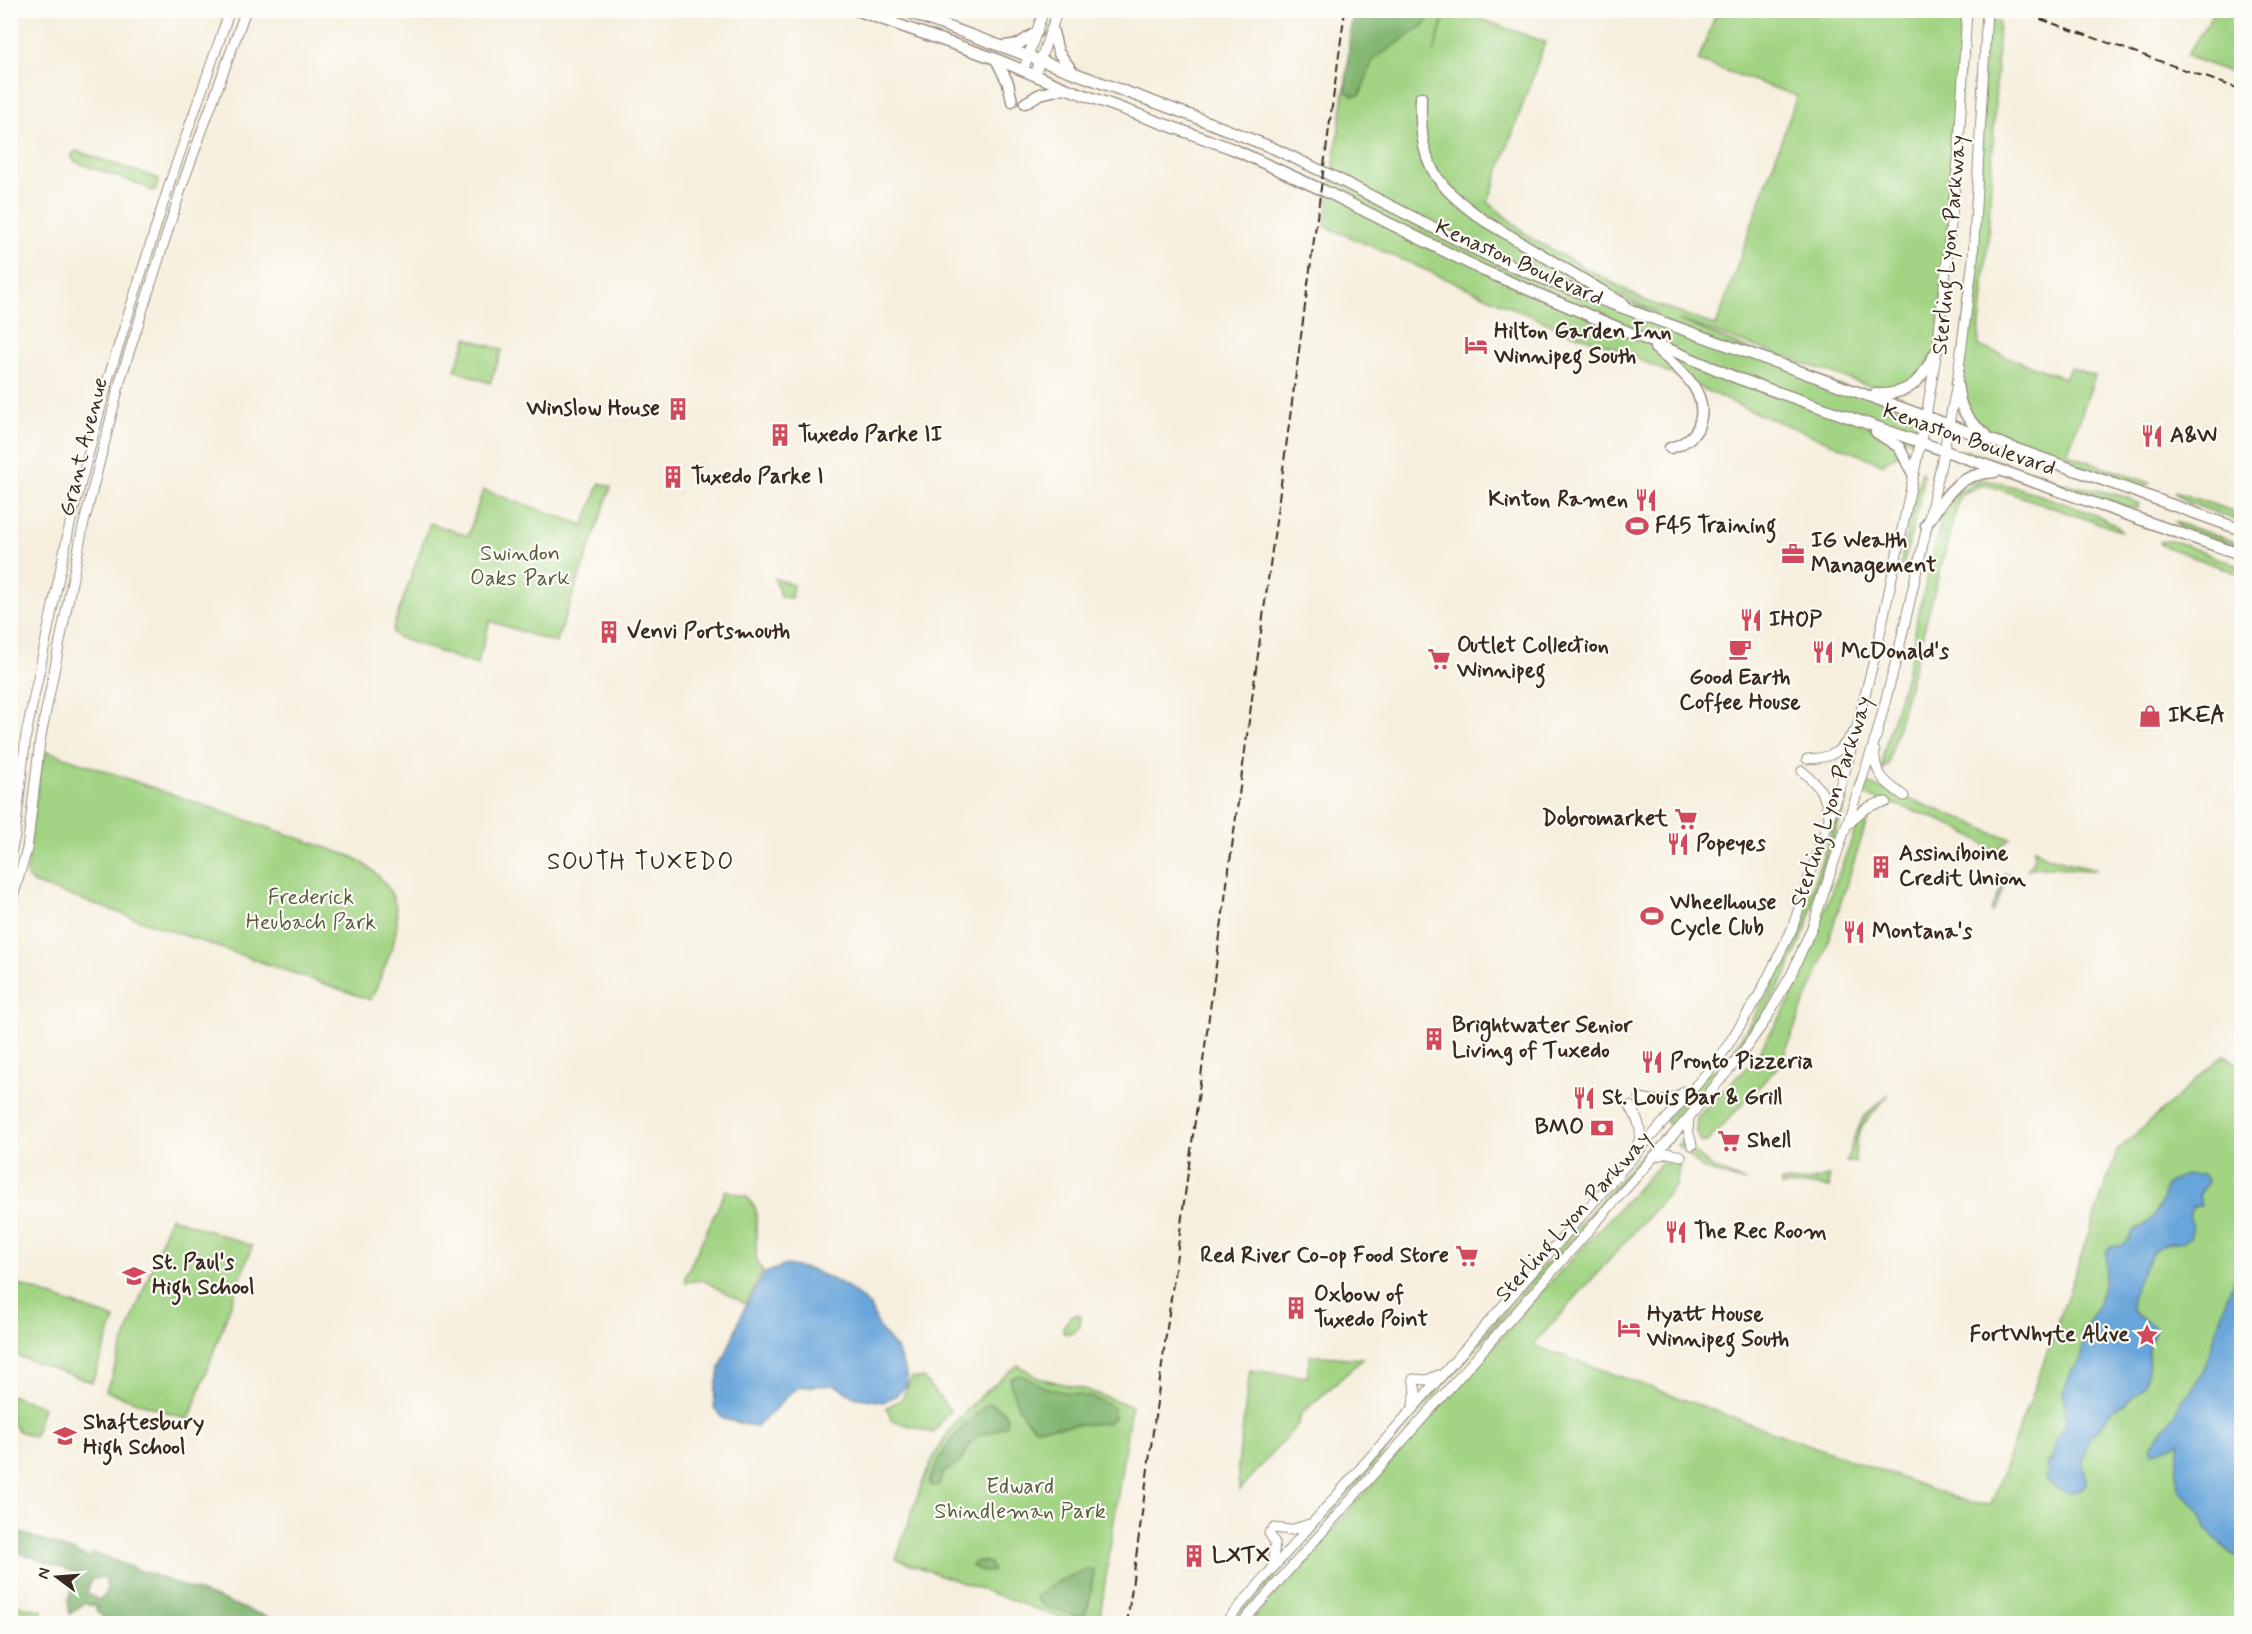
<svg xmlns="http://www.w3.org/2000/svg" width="2252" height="1634" viewBox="0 0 2252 1634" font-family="Mynerve,sans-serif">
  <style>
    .green { fill: #a2d483; stroke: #6e7f50; stroke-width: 1.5; fill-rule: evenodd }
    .forest { fill: #81b671; stroke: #5e7048; stroke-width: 1.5; fill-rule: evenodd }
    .water { fill: #68a5da; stroke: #52687c; stroke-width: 1.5 }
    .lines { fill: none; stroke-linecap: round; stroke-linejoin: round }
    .secondary-casing { stroke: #988c7e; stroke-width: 11 }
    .primary-casing { stroke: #988c7e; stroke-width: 13 }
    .secondary { stroke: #fff; stroke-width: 9 }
    .primary { stroke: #fff; stroke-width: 10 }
    .rail { stroke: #3b2a1e; stroke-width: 2; stroke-dasharray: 9 4.5; stroke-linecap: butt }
    .labels { text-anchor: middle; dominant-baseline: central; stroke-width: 4.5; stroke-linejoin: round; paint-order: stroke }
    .street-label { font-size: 22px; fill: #3b2a1e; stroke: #fdfcf7 }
    .poi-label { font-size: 22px; font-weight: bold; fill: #3b2a1e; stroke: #fdfcf7; text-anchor: start }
    .park-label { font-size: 22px; fill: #5a5d3c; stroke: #fdfcf7 }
    .neighbourhood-label { font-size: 24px; letter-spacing: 1.5px; fill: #3b2a1e; stroke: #fdfcf7 }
  </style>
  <rect width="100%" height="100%" fill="#fdfcf7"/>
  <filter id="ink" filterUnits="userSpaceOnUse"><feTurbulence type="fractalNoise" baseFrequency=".0167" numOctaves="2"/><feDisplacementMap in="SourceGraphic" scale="12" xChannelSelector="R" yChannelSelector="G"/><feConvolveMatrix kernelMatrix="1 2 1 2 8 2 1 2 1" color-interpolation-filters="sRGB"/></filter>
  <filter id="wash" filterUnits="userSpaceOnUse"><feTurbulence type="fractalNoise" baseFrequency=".008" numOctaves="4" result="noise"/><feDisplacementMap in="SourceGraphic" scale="24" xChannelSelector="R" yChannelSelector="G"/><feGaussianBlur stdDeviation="1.35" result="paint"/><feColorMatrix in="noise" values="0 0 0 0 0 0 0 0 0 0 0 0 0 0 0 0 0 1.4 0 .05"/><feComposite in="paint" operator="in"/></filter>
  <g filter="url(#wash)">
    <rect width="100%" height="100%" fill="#f6efde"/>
    <path class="green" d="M 1962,10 L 1967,12 L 1937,350 L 1918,381 L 1889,390 L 1863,384 L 1679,320 L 1809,375 L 1926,416 L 1921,444 L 1866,425 L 1905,451 L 1882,464 L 1747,409 L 1615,348 L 1568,332 L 1325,226 L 1356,11 L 1445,11 L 1434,52 L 1446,11 L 1458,11 L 1545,42 L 1488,202 L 1532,239 L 1646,301 L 1716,326 L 1797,96 L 1698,61 L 1717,11 ZM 1589,288 L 1609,291 L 1657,312 L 1587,290 Z
      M 2216,10 L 2241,11 L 2241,76 L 2186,56 Z
      M 1986,18 L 1999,22 L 1988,241 L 1978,346 L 2065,378 L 2070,367 L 2095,376 L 2067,454 L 2150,483 L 2144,487 L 1993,439 L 1968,418 L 1957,383 L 1973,259 Z
      M 76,151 L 159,179 L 156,189 L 152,191 L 144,186 L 76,162 L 72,158 L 72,154 Z
      M 467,338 L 502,350 L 490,383 L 455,370 Z
      M 1966,450 L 2061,483 L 2115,494 L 2129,498 L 2139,504 L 2137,509 L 2132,508 L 1975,456 L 1965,452 Z
      M 1922,471 C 1927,481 1905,559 1900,577 L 1898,576 L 1914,497 Z
      M 1979,480 C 1998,478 2090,512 2111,522 C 2115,524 2118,527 2121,531 L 1987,485 L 1979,486 L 1960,495 L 1888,764 L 1882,770 L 1883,754 L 1915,643 L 1914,632 L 1943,513 L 1957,492 Z
      M 600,483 L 611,487 L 556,643 L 490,621 L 477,665 L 397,637 L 393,633 L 393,628 L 430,523 L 468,536 L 483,490 L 584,525 Z
      M 2174,491 L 2241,514 L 2241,522 L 2184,501 Z
      M 2175,522 L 2241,544 L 2241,549 L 2180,528 Z
      M 2168,541 L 2177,542 L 2241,567 L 2241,575 L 2161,545 L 2160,542 Z
      M 774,578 L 793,585 L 791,598 L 781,597 Z
      M 47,751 L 353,857 C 422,897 395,942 371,1000 L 33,883 L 28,878 L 27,873 L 40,769 Z
      M 1863,780 L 1869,784 L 1970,822 L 1994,834 L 2011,838 L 2002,844 L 1999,856 C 1963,823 1911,810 1865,795 L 1859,791 Z
      M 1844,797 L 1847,799 L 1816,890 L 1808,923 L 1788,971 L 1766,1011 L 1676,1131 L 1665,1120 L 1704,1076 L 1725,1064 L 1774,983 L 1792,943 Z
      M 1867,811 L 1869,815 L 1816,979 L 1803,1006 L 1781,1063 L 1707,1142 L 1702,1143 L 1696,1132 L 1697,1117 L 1753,1061 L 1789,1003 L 1859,821 Z
      M 2034,848 C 2052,863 2076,862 2097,870 C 2073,871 2051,863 2027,869 L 2034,859 Z
      M 2005,873 L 2013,875 L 2006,884 L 1992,913 L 1990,912 L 2000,891 Z
      M 2224,1055 L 2241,1066 L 2241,1623 L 1249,1624 L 1532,1302 L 1661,1163 L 1680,1162 L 1676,1185 L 1533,1345 L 1970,1503 L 1991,1505 L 2057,1326 L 2117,1151 Z
      M 1889,1094 L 1861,1127 L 1856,1142 L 1855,1162 L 1846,1162 L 1855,1136 L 1863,1118 Z
      M 1681,1141 L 1712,1167 L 1745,1182 L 1703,1169 L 1677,1145 Z
      M 1652,1142 L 1654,1144 L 1651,1148 L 1603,1203 L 1581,1232 L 1477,1347 L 1235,1623 L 1229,1624 Z
      M 1829,1176 L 1829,1188 L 1814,1185 L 1781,1186 L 1781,1182 L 1807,1181 Z
      M 726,1190 L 747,1197 L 756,1209 L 756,1258 L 763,1272 L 745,1304 L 703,1280 L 686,1282 L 685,1277 Z
      M 170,1217 L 252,1246 L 189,1420 L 106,1391 Z
      M 11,1282 L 115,1319 L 92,1382 L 11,1354 Z
      M 1077,1314 L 1081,1316 L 1080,1325 L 1074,1333 L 1063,1333 L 1063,1327 L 1071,1316 Z
      M 1310,1355 L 1363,1359 L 1301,1414 L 1298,1424 L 1239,1491 L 1238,1466 L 1250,1370 L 1307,1377 Z
      M 1018,1365 L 1038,1378 L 1084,1389 L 1131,1406 L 1099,1623 L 1075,1623 L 896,1559 C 911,1519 922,1472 946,1436 C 964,1408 992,1386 1018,1365 Z
      M 911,1378 L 923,1378 L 950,1410 L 933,1433 L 891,1420 L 887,1407 L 902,1399 Z
      M 10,1395 L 43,1407 L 34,1437 L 19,1431 L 11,1423 Z
      M 11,1604 L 42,1610 L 41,1623 L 11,1623 Z"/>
    <path class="forest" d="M 1354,11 L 1430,11 L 1426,24 L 1373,60 L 1360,95 L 1352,96 L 1346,91 L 1350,32 Z
      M 1018,1375 C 1028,1376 1035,1383 1045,1387 C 1068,1395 1094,1393 1114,1409 L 1114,1418 L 1107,1423 L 1037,1428 C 1021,1420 1012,1396 1010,1379 Z
      M 989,1403 C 999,1407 1009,1412 1007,1425 L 995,1431 L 978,1435 L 970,1444 L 959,1464 L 944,1472 L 939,1485 L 932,1486 L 929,1482 C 940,1450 962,1424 989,1403 Z
      M 10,1529 L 91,1558 L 93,1553 L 284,1623 L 104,1623 L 105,1619 L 96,1610 L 97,1606 L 95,1607 L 92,1604 L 90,1606 L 85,1603 L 70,1614 L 68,1599 L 79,1574 L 11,1550 ZM 105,1578 L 107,1588 L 104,1597 L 96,1600 L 94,1597 L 87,1593 L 91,1579 Z
      M 980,1561 L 990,1563 L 993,1571 L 984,1572 L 971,1566 L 973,1562 Z
      M 1086,1569 L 1091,1569 L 1094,1571 L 1089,1603 L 1084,1615 C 1073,1619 1068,1614 1060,1610 C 1049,1611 1042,1605 1035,1597 L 1057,1582 Z"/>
    <path class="water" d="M 2187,1175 L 2203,1175 L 2208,1180 L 2207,1184 L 2199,1195 L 2201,1206 L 2193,1207 L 2189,1215 L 2192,1224 L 2190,1236 C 2179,1248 2175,1240 2165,1244 C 2151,1248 2128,1293 2132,1308 C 2135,1318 2150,1321 2156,1328 C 2154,1335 2149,1344 2149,1351 C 2149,1363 2148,1382 2139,1392 C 2134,1397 2129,1397 2125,1404 C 2108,1410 2112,1412 2103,1424 C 2100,1429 2094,1432 2090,1437 C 2086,1443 2083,1457 2083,1464 C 2083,1470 2088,1477 2086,1482 C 2081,1499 2051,1492 2045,1476 L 2048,1474 L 2047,1468 L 2049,1459 L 2053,1460 L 2057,1438 L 2066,1422 L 2063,1392 L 2072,1371 L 2082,1357 L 2082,1333 L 2098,1307 L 2107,1267 L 2106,1252 L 2111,1247 L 2123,1246 L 2129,1239 L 2132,1231 C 2148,1227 2159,1211 2163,1196 C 2164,1194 2165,1188 2166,1186 C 2171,1179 2180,1177 2187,1175 Z
      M 2241,1260 L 2241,1558 L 2232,1554 L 2207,1530 L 2200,1511 L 2179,1490 L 2176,1475 L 2179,1442 L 2155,1452 L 2152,1451 L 2152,1444 L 2176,1413 L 2181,1400 L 2191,1391 L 2204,1370 L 2226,1300 Z
      M 786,1265 L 812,1270 L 846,1286 L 869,1305 L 881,1331 L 897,1350 L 906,1373 L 907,1385 L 897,1395 L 883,1402 L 854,1397 L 835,1385 L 799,1387 L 791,1392 L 772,1413 L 755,1427 L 724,1419 L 714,1408 L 715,1389 L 720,1368 L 744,1309 L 765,1273 Z"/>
  </g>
  <g filter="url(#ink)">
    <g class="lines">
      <g class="secondary-casing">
        <path id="secondary" d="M 1023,71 L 1044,10
          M 1035,75 L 1058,10
          M 1875,751 C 1873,774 1887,784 1904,796
          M 1807,759 C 1832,758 1839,753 1853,733
          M 1802,771 C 1819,785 1826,795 1829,816
          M 1850,823 C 1860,811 1870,804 1886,802
          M 10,857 L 15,835 L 26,735 L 70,524 L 109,376 L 171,179 L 230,10
          M 10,907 L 27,849 L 40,741 L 83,527 L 121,378 L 183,183 L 246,10
          M 1640,1098 C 1659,1102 1669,1103 1685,1091
          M 1630,1106 C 1638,1120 1645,1132 1636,1148
          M 1689,1117 L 1688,1130 L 1692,1145
          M 1653,1157 L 1668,1153 L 1681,1156
          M 1413,1404 L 1416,1391 L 1413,1379 L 1427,1380 L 1438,1375
          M 1273,1528 L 1291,1530 L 1309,1524
          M 1269,1533 L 1275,1543 L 1272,1567
          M 1224,1624 L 1719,1059 L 1758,997 L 1792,929 L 1847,765 L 1877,648 L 1926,416 L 1937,350 L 1958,161 L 1967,10
          M 1241,1624 L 1689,1117 L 1738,1059 L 1765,1021 L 1792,973 L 1813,925 L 1876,737 L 1899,649 L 1941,465 L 1957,383 L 1973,259 L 1987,10"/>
      </g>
      <g class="primary-casing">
        <path id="primary" d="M 856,10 L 996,59 L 1065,88 L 1233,149 L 1331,194 L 1482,270 L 1737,378 L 2242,555
          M 902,10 L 1195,117 L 1273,148 L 1334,177 L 1493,258 L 1551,282 L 2242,530
          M 1052,28 L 1058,52 L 1073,72
          M 1005,46 L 1019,44 L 1037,32
          M 996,59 L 1008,83 L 1012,101
          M 1421,97 C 1419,163 1432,183 1485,221 L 1624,304
          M 1025,103 L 1040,94 L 1065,88
          M 1655,348 C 1678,368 1711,391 1699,425 C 1695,437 1682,445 1670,448
          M 1957,383 C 1960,408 1964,418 1985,434
          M 1875,394 C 1912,396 1921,379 1937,350
          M 1876,432 L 1899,447 L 1913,474
          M 1926,525 C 1946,496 1956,474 1995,472"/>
      </g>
      <use href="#secondary" class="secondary"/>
      <use href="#primary" class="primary"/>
      <path class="rail" d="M 2015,10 L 2242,90
        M 1127,1624 L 1345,10"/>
    </g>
  </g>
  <defs>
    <g id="hotel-bare" transform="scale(1.8)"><path d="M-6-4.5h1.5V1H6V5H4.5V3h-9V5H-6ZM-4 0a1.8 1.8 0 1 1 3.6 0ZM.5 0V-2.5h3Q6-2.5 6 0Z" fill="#d1495b" stroke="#fdfcf7" stroke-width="2.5" paint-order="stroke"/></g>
    <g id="building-bare" transform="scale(1.8)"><path d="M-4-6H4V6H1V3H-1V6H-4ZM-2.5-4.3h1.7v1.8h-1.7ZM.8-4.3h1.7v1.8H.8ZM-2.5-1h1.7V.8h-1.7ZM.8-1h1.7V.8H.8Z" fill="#d1495b" stroke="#fdfcf7" stroke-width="2.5" paint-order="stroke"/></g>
    <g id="restaurant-bare" transform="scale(1.8)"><path d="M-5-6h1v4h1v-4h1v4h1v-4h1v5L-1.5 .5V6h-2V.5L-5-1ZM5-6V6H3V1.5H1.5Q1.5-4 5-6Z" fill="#d1495b" stroke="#fdfcf7" stroke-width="2.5" paint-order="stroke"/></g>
    <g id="stadium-bare" transform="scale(1.8)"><path d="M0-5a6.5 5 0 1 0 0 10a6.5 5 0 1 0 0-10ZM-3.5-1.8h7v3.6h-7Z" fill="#d1495b" stroke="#fdfcf7" stroke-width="2.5" paint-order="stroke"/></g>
    <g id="office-bare" transform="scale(1.8)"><path d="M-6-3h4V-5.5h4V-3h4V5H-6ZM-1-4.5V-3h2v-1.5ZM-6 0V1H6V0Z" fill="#d1495b" stroke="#fdfcf7" stroke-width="2.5" paint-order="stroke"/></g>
    <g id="cafe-bare" transform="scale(1.8)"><path d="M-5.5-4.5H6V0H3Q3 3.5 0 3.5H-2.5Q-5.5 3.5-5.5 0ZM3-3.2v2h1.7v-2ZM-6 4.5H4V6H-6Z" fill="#d1495b" stroke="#fdfcf7" stroke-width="2.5" paint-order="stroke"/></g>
    <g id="supermarket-bare" transform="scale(1.8)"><path d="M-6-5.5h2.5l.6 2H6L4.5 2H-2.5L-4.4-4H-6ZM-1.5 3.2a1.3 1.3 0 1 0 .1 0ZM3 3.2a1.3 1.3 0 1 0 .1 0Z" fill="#d1495b" stroke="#fdfcf7" stroke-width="2.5" paint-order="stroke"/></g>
    <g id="shop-bare" transform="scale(1.8)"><path d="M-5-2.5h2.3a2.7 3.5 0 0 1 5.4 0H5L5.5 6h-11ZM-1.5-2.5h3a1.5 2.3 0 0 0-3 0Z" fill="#d1495b" stroke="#fdfcf7" stroke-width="2.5" paint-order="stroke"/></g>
    <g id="bank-bare" transform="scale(1.8)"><path d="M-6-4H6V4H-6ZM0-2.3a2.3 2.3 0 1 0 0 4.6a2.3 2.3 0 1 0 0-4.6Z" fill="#d1495b" stroke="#fdfcf7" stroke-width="2.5" paint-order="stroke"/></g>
    <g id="school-bare" transform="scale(1.8)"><path d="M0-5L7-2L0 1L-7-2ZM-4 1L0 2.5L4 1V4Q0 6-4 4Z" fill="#d1495b" stroke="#fdfcf7" stroke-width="2.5" paint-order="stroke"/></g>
    <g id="sight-bare" transform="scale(1.8)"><path d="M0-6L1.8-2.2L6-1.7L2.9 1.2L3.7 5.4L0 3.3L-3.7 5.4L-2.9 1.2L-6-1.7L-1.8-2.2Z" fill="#d1495b" stroke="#fdfcf7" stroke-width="2.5" paint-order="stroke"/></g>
  </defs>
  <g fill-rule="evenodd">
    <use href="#hotel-bare" x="1476" y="345"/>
    <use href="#building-bare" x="678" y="409"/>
    <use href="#building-bare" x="780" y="435"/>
    <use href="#restaurant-bare" x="2152" y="436"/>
    <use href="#building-bare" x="673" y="477"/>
    <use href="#restaurant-bare" x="1646" y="500"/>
    <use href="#stadium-bare" x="1637" y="526"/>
    <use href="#office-bare" x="1793" y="554"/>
    <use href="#restaurant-bare" x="1751" y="620"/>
    <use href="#building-bare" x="609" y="632"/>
    <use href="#cafe-bare" x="1740" y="649"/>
    <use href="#restaurant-bare" x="1823" y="652"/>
    <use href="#supermarket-bare" x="1439" y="659"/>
    <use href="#shop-bare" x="2150" y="716"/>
    <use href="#supermarket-bare" x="1686" y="819"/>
    <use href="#restaurant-bare" x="1678" y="844"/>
    <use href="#building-bare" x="1881" y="867"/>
    <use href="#stadium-bare" x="1652" y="916"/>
    <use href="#restaurant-bare" x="1854" y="932"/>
    <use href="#building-bare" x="1434" y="1039"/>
    <use href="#restaurant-bare" x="1652" y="1062"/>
    <use href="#restaurant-bare" x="1584" y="1098"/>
    <use href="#bank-bare" x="1602" y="1128"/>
    <use href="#supermarket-bare" x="1729" y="1141"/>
    <use href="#restaurant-bare" x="1676" y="1232"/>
    <use href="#supermarket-bare" x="1467" y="1256"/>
    <use href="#school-bare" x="134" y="1276"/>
    <use href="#building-bare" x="1296" y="1308"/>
    <use href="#hotel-bare" x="1629" y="1328"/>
    <use href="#sight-bare" x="2147" y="1335"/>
    <use href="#school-bare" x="65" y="1436"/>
    <use href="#building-bare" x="1194" y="1556"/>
  </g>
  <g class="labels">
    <g class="street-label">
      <text transform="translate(1950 245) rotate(-85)">Sterling Lyon Parkway</text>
      <text transform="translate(1519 263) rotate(24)">Kenaston Boulevard</text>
      <text transform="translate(1969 440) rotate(19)">Kenaston Boulevard</text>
      <text transform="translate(84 447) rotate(-76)">Grant Avenue</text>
      <text transform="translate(1832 802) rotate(-72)">Sterling Lyon Parkway</text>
      <text transform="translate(1574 1217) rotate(-48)">Sterling Lyon Parkway</text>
    </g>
    <g class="poi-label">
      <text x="1494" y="332">Hilton Garden Inn<tspan x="1494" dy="25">Winnipeg South</tspan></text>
      <text x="660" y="409" text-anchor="end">Winslow House</text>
      <text x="798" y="435">Tuxedo Parke II</text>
      <text x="2170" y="436">A&amp;W</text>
      <text x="691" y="477">Tuxedo Parke I</text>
      <text x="1628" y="500" text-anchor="end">Kinton Ramen</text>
      <text x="1655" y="526">F45 Training</text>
      <text x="1811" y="541">IG Wealth<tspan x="1811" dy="25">Management</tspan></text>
      <text x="1769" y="620">IHOP</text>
      <text x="627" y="632">Venvi Portsmouth</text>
      <text x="1457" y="646">Outlet Collection<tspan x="1457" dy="25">Winnipeg</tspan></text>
      <text x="1841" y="652">McDonald's</text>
      <text x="1740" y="678" text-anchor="middle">Good Earth<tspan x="1740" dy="25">Coffee House</tspan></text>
      <text x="2168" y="716">IKEA</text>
      <text x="1668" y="819" text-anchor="end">Dobromarket</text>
      <text x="1696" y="844">Popeyes</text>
      <text x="1899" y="854">Assiniboine<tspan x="1899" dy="25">Credit Union</tspan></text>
      <text x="1670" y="903">Wheelhouse<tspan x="1670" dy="25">Cycle Club</tspan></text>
      <text x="1872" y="932">Montana's</text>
      <text x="1452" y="1026">Brightwater Senior<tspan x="1452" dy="25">Living of Tuxedo</tspan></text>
      <text x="1670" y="1062">Pronto Pizzeria</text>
      <text x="1602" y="1098">St. Louis Bar &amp; Grill</text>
      <text x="1584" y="1128" text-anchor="end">BMO</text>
      <text x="1747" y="1141">Shell</text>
      <text x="1694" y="1232">The Rec Room</text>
      <text x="1449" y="1256" text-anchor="end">Red River Co-op Food Store</text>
      <text x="152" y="1263">St. Paul's<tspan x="152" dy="25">High School</tspan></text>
      <text x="1314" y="1295">Oxbow of<tspan x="1314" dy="25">Tuxedo Point</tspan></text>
      <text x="1647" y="1315">Hyatt House<tspan x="1647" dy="25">Winnipeg South</tspan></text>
      <text x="2129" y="1335" text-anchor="end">FortWhyte Alive</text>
      <text x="83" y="1423">Shaftesbury<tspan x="83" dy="25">High School</tspan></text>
      <text x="1212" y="1556">LXTX</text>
    </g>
    <g class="park-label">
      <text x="520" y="554">Swindon<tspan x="520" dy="25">Oaks Park</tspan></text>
      <text x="311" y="898">Frederick<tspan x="311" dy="25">Heubach Park</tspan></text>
      <text x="1020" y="1487">Edward<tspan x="1020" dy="25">Shindleman Park</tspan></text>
    </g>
    <g class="neighbourhood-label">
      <text x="641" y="862">SOUTH TUXEDO</text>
    </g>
  </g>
  <rect width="2252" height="1634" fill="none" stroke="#fdfcf7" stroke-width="36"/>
  <g transform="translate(57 1577) rotate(286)" stroke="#fdfcf7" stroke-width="4.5" paint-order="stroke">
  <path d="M0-4.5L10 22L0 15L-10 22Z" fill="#3b2a1e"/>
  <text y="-9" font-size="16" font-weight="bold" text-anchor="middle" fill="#3b2a1e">N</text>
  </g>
</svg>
